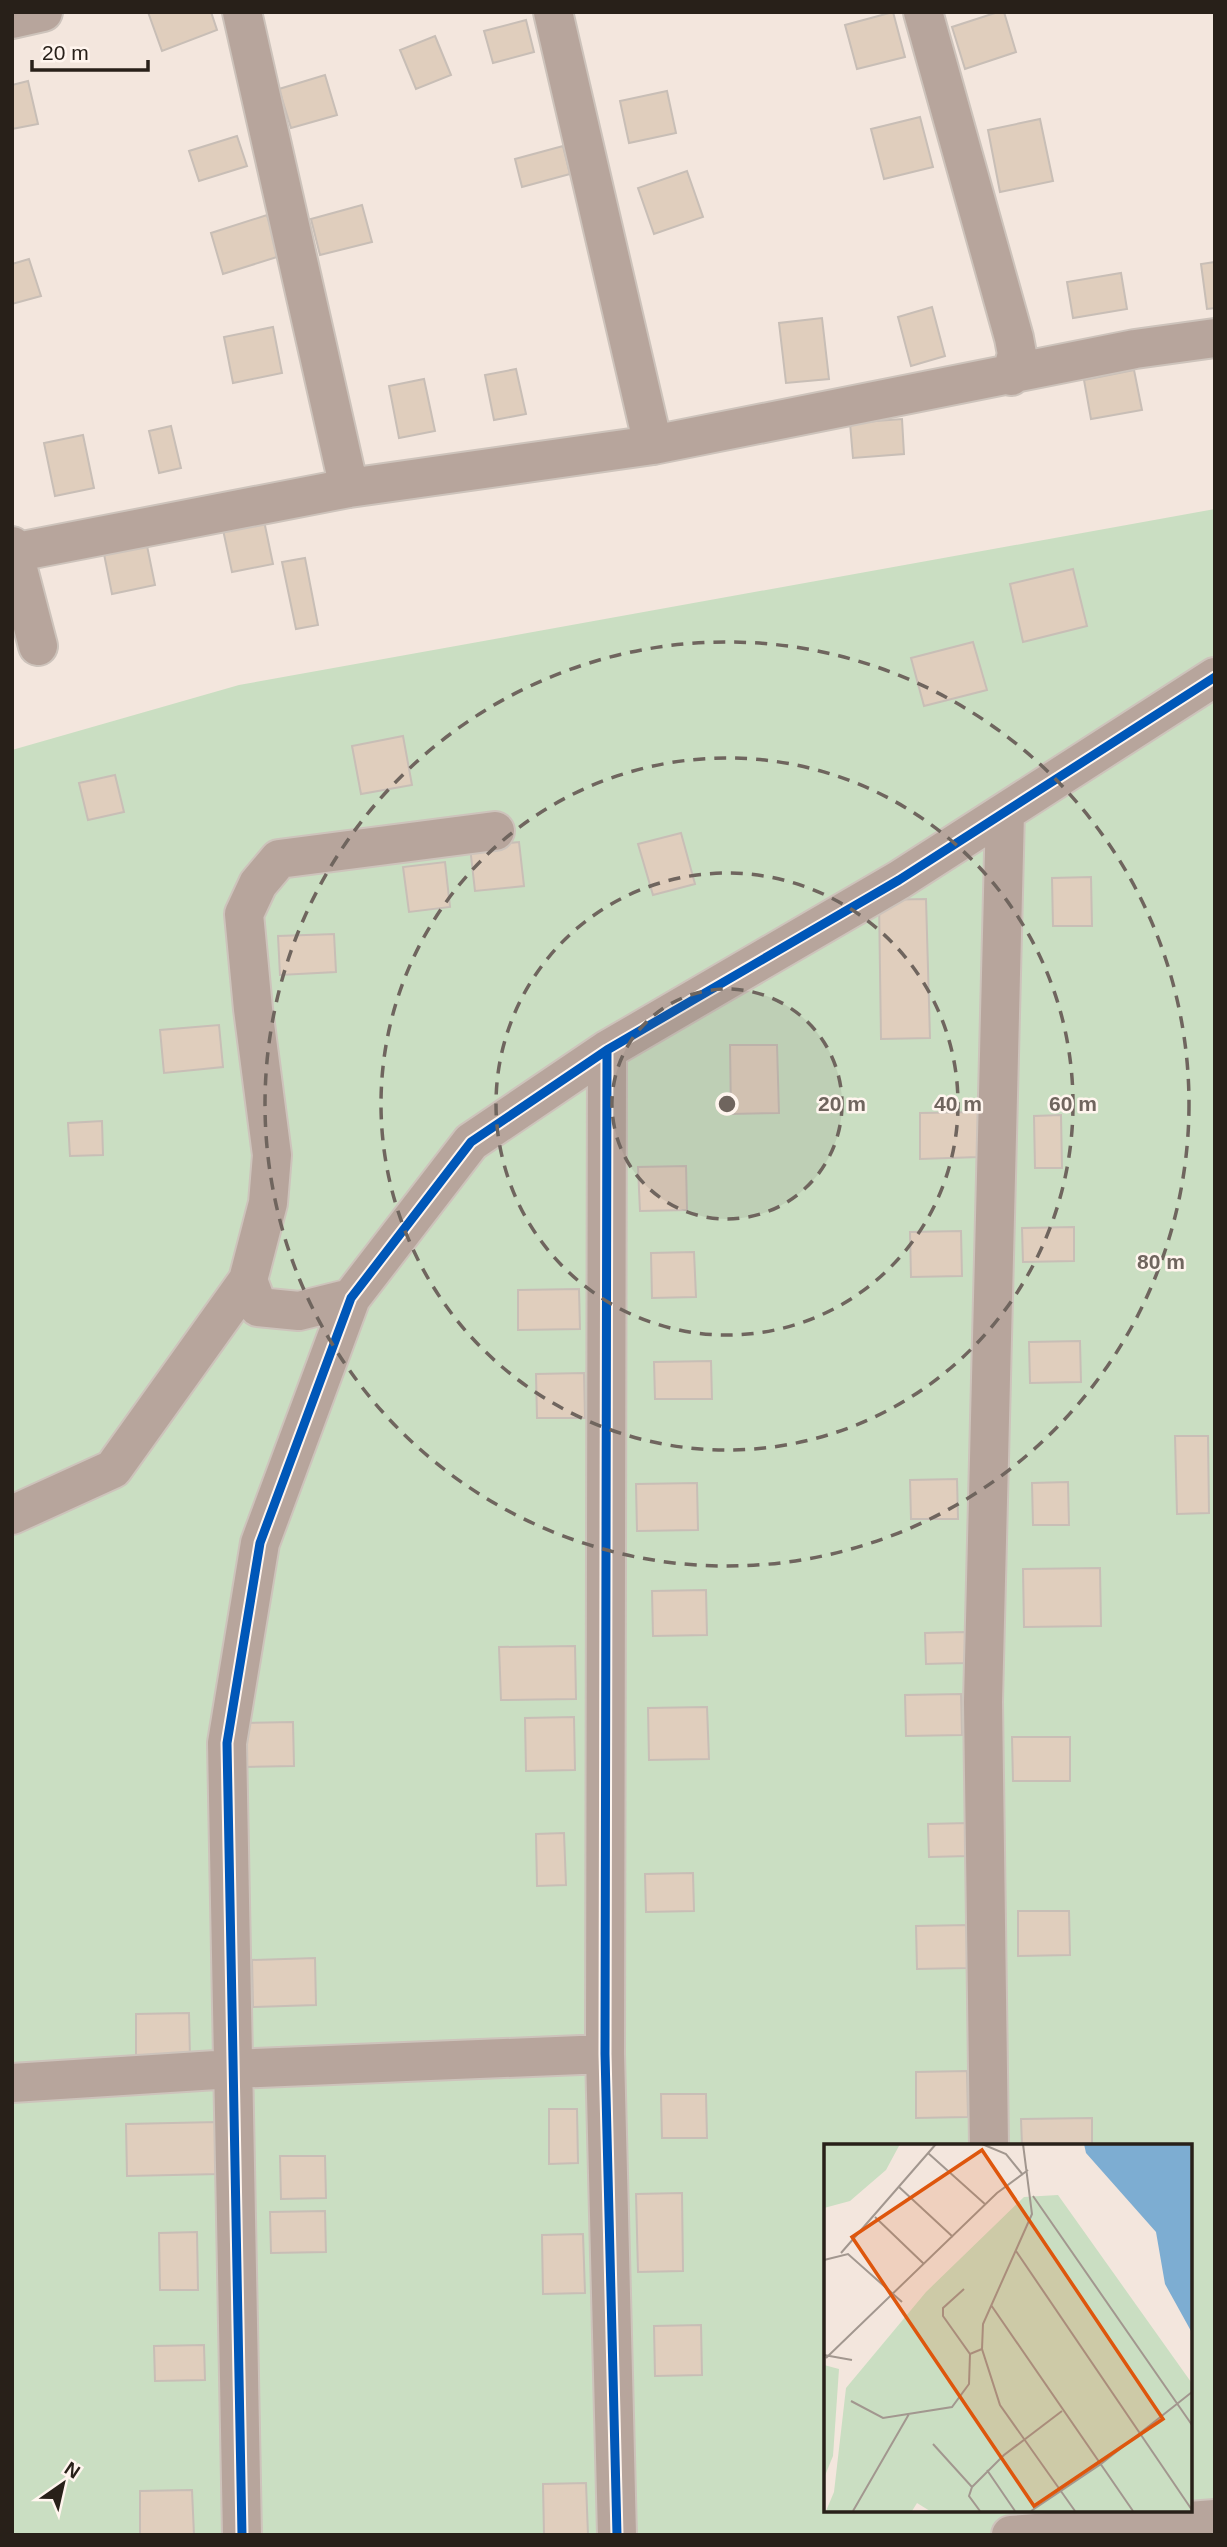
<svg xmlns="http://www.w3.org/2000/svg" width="1227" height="2547" viewBox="0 0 1227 2547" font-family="Helvetica,sans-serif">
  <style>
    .green { fill: #cadec2; fill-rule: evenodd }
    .building { fill: #e0cebd; stroke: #c8beb6; stroke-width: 2 }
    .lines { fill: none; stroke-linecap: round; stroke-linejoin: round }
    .street-casing { stroke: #cdc3bb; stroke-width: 42 }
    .street { stroke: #b7a59c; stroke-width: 38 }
    .cycleway-casing { stroke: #fff5ee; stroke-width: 13 }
    .cycleway { stroke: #0057b8; stroke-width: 9 }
    .ring { fill: none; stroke: #6f655e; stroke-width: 3.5; stroke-dasharray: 12 9 }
    .inset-road { fill: none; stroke: #a2978f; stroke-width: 2 }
    .view { fill: #de560d; fill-opacity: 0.15; stroke: #de560d; stroke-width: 3.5 }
    .inset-edge { fill: none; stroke: #282019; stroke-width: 3.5 }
    .centre { fill: #6f655e; stroke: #fff5ee; stroke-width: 3.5 }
    .ring-label { font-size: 21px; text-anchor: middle; font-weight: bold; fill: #6f655e; stroke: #fff5ee; stroke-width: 5; stroke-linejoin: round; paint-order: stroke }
  </style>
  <rect width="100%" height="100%" fill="#f3e6dd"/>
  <path class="green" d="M 1215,509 L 1215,2535 L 12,2535 L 12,750 L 239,685 ZM 826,2146 L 1190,2146 L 1190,2510 L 826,2510 Z"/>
  <path class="building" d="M 148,12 L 211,12 L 217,30 L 162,51 Z
    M 893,12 L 905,57 L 857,69 L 845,25 Z
    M 998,12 L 1004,12 L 1016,52 L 965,69 L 952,27 Z
    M 526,20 L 534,52 L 493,63 L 484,31 Z
    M 435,36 L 451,75 L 416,89 L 400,50 Z
    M 325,75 L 337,115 L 291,128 L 279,89 Z
    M 28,81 L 38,124 L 12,129 L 12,85 Z
    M 667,91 L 676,133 L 629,143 L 620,101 Z
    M 920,117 L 933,167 L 884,179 L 871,129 Z
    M 1040,119 L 1053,181 L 1000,192 L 988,130 Z
    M 237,136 L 247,166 L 199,181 L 189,151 Z
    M 563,146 L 570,174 L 522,187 L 515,159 Z
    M 687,171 L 703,217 L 654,234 L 638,188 Z
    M 362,205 L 372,242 L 320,255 L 311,219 Z
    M 267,215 L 280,256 L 223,274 L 211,233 Z
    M 29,259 L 41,296 L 12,304 L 12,264 Z
    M 1215,262 L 1215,308 L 1207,309 L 1201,264 Z
    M 1121,273 L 1127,309 L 1073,318 L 1067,282 Z
    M 932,307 L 945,356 L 911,366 L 898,317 Z
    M 822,318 L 829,379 L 786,383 L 779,323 Z
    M 273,327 L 282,373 L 233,383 L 224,337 Z
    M 516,369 L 526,414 L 494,420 L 485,375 Z
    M 1134,370 L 1142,410 L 1091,419 L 1084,380 Z
    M 424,379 L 435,431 L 399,438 L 389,386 Z
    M 902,419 L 904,454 L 853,458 L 850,423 Z
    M 171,426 L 181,468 L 159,473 L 149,431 Z
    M 83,435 L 94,488 L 55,496 L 44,443 Z
    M 263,516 L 273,564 L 232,572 L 222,525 Z
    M 145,536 L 155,585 L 112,594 L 102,544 Z
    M 305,558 L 318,625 L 296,629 L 282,562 Z
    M 1073,569 L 1087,626 L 1023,642 L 1010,584 Z
    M 973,642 L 987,690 L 924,706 L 911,658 Z
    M 403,736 L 412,785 L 361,794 L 352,746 Z
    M 115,775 L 124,812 L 88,820 L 79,783 Z
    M 681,833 L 695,884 L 653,895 L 638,844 Z
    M 519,842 L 524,886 L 475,891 L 470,847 Z
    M 445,862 L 450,907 L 409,912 L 403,867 Z
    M 1091,877 L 1092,926 L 1053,926 L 1052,878 Z
    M 926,899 L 930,1038 L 881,1039 L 879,900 Z
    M 334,934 L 336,972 L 280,975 L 278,936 Z
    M 219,1025 L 223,1067 L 164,1073 L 160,1030 Z
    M 730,1045 L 777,1045 L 779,1113 L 731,1114 Z
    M 979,1112 L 979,1157 L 920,1159 L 920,1113 Z
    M 1061,1115 L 1062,1168 L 1035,1168 L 1034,1116 Z
    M 102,1121 L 103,1155 L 70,1156 L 68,1123 Z
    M 686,1166 L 687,1210 L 640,1211 L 638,1167 Z
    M 1074,1227 L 1074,1261 L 1023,1262 L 1022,1228 Z
    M 961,1231 L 962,1276 L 911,1277 L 910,1232 Z
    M 694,1252 L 696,1297 L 652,1298 L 651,1253 Z
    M 579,1289 L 580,1329 L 518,1330 L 518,1290 Z
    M 1080,1341 L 1081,1382 L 1030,1383 L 1029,1342 Z
    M 711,1361 L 712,1399 L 655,1399 L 654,1362 Z
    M 584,1373 L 585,1418 L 537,1418 L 536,1374 Z
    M 1175,1436 L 1208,1436 L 1209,1513 L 1177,1514 Z
    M 957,1479 L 958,1519 L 911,1519 L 910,1480 Z
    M 1068,1482 L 1069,1525 L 1033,1525 L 1032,1483 Z
    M 697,1483 L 698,1530 L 637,1531 L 636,1484 Z
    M 1100,1568 L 1101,1626 L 1024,1627 L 1023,1569 Z
    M 706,1590 L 707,1635 L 653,1636 L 652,1591 Z
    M 966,1632 L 967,1663 L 926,1664 L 925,1633 Z
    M 575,1646 L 576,1699 L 501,1700 L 499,1647 Z
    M 961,1694 L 962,1735 L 906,1736 L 905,1695 Z
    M 707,1707 L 709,1759 L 649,1760 L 648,1708 Z
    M 574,1717 L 575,1770 L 526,1771 L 525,1718 Z
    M 293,1722 L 294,1766 L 245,1767 L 244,1723 Z
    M 1012,1737 L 1070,1737 L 1070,1781 L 1013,1781 Z
    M 968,1823 L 969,1856 L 929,1857 L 928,1824 Z
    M 564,1833 L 566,1885 L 537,1886 L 536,1834 Z
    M 693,1873 L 694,1911 L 646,1912 L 645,1874 Z
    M 1018,1911 L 1069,1911 L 1070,1955 L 1018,1956 Z
    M 967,1925 L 967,1968 L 917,1969 L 916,1926 Z
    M 315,1958 L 316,2005 L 253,2007 L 252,1960 Z
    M 189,2013 L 190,2057 L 136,2058 L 136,2014 Z
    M 967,2071 L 968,2117 L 916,2118 L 916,2072 Z
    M 661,2094 L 706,2094 L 707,2138 L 662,2138 Z
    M 549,2109 L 577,2109 L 578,2163 L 549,2164 Z
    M 1092,2118 L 1092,2146 L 1022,2146 L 1021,2119 Z
    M 218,2122 L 219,2174 L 127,2176 L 126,2124 Z
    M 280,2156 L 325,2156 L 326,2198 L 281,2199 Z
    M 682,2193 L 683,2271 L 638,2272 L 636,2194 Z
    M 325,2211 L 326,2252 L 271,2253 L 270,2212 Z
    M 197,2232 L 198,2290 L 160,2290 L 159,2233 Z
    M 583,2234 L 585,2293 L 543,2294 L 542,2235 Z
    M 701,2325 L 702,2375 L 655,2376 L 654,2326 Z
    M 204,2345 L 205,2380 L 155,2381 L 154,2346 Z
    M 586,2483 L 588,2535 L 544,2535 L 543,2484 Z
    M 192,2490 L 194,2535 L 140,2535 L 140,2491 Z
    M 1028,2510 L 1093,2510 L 1028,2515 Z"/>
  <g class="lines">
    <g class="street-casing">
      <path id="street" d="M 242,12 L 349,488
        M 553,12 L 653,445
        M 923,12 L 1014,338 L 1017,354 L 1011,376
        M 12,19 L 43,12
        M 12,546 L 38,646
        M 12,553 L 349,488 L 653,445 L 1135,349 L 1215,338
        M 607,1050 L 605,2054 L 617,2535
        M 351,1298 L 299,1311 L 258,1307 L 248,1280 L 268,1203 L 272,1155 L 253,1009 L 244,914 L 258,884 L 279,859 L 495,831
        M 12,1515 L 113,1469 L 248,1280
        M 12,2083 L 232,2069 L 605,2054
        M 989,2146 L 983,1702 L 1005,812
        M 242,2535 L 227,1743 L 260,1543 L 351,1298 L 471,1142 L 607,1050 L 899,880 L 1215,677
        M 1011,2535 L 1215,2519"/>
    </g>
    <use href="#street" class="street"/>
    <g class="cycleway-casing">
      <path id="cycleway" d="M 607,1050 L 605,2054 L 617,2535
        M 242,2535 L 227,1743 L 260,1543 L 351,1298 L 471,1142 L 607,1050 L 899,880 L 1215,677"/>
    </g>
    <use href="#cycleway" class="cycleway"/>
  </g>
  <circle cx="727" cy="1104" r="115" fill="#6f655e" fill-opacity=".12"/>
  <g class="ring">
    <circle cx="727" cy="1104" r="115"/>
    <circle cx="727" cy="1104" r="231"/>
    <circle cx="727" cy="1104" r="346"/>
    <circle cx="727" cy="1104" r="462"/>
  </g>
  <g transform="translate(824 2144)">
    <rect width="368" height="368" fill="#f3e6dd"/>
    <path d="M 0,0 L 76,0 L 62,26 L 26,57 L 0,64 ZM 234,51 L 367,238 L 367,367 L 106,367 L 93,359 L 88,367 L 2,367 L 10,348 L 22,244 L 102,148 L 200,53 ZM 0,221 L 15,225 L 9,312 L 0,334 Z" fill="#cadec2"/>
    <path d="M 260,0 L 367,0 L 367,187 L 341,140 L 332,88 L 262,9 Z" fill="#7dadd2"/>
    <path class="inset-road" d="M 158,0 L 182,10 L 199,31M 199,0 L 208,70 L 159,180 L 158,205 L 176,261 L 251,367M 104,9 L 162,61M 75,43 L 129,93M 209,52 L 368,281M 51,73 L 100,120M 192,107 L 368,366M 17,109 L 112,0M 0,116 L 24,110 L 78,158M 0,124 L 0,148M 140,145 L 119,164 L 119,172 L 146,210 L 158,205M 167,161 L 309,367M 0,211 L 28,216M 2,214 L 173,49 L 204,26M 27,257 L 59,274 L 128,263 L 145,240 L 146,210M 109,300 L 148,343 L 145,352 L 156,367M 163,326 L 191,367M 148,343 L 180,311 L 238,267M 29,367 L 85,270M 207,367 L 277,320 L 368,248"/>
    <path class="view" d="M 158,6 L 339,275 L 210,362 L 28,93 Z"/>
    <rect width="368" height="368" class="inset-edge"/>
  </g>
  <circle cx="727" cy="1104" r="10" class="centre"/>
  <g class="ring-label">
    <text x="842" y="1111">20 m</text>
    <text x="958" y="1111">40 m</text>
    <text x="1073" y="1111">60 m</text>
    <text x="1161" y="1269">80 m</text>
  </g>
  <rect width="1227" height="2547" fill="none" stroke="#282019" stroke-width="28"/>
  <g transform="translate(63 2484) rotate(34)" stroke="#fff5ee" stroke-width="5" paint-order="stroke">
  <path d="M0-5L12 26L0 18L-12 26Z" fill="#282019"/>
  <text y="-10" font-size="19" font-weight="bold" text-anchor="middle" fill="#282019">N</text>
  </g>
  <path d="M32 60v10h116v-10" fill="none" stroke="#282019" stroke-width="3.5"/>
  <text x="42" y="60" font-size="21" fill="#282019" stroke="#fff5ee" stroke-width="5" paint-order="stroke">20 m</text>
</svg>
